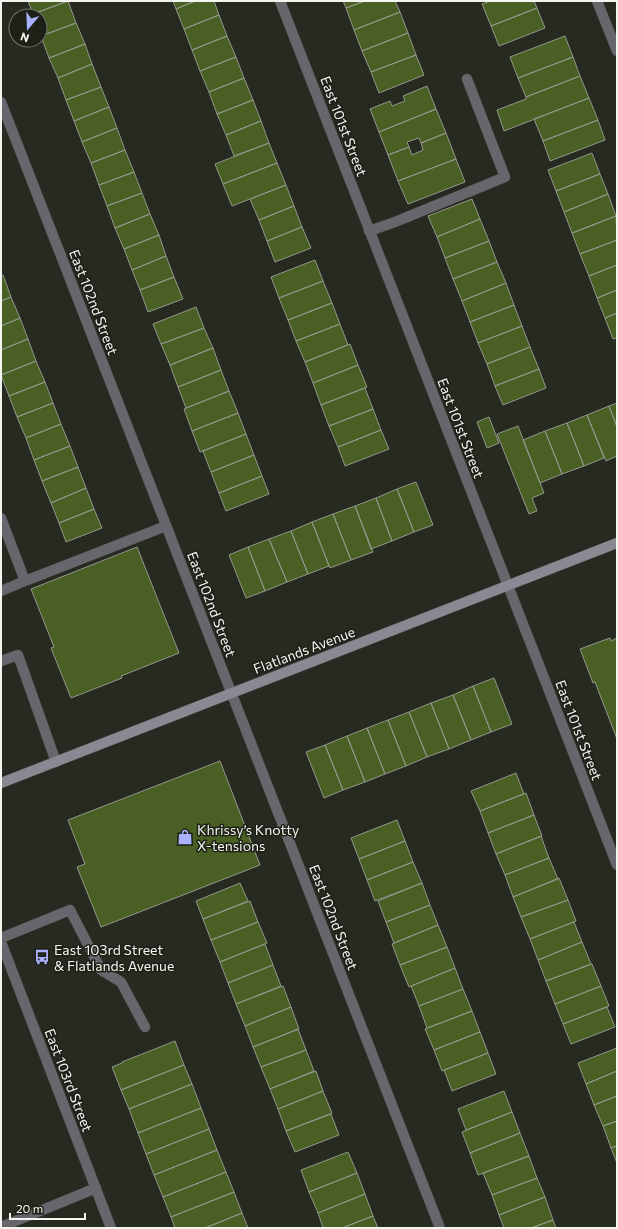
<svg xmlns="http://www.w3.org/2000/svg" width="618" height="1229" viewBox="0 0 618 1229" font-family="Commissioner,sans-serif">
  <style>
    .building { fill: #4a5f24; stroke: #93988c }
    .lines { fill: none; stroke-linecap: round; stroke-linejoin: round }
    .service-casing { stroke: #43473d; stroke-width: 11 }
    .minor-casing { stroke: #43473d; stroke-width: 11 }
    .secondary-casing { stroke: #43473d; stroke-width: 11 }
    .service { stroke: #66666c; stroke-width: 10 }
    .minor { stroke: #66666c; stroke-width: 10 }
    .secondary { stroke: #888992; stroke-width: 10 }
    .labels { text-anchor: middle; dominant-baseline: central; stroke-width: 3; stroke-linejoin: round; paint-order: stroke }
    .street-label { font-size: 14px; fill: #f3f6ef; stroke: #1c2017 }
    .poi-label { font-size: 14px; fill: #f3f6ef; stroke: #1c2017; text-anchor: start }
  </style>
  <rect width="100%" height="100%" fill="#262a20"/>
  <path class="building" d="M 28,1 L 68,1 L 33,14 Z
    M 68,1 L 76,23 L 41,36 L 40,33 L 40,16 L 34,16 L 33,14 Z
    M 173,1 L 195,1 L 176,9 Z
    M 195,1 L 214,1 L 219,15 L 184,29 L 176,9 Z
    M 343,1 L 365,1 L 346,8 Z
    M 365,1 L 395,1 L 400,12 L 354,30 L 346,8 Z
    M 491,1 L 534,1 L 537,8 L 491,26 L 482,4 Z
    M 537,8 L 545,28 L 499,46 L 491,26 Z
    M 400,12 L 408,33 L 362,51 L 354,30 Z
    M 219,15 L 227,36 L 192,50 L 184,29 Z
    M 76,23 L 85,44 L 49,58 L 41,36 Z
    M 408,33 L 416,55 L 371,72 L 362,51 Z
    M 227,36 L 236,57 L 200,71 L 192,50 Z
    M 565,36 L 573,57 L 518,78 L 510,57 Z
    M 85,44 L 92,64 L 58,78 L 49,58 Z
    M 416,55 L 424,75 L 379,93 L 371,72 Z
    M 236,57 L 244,78 L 209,92 L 200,71 Z
    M 573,57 L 580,76 L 526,97 L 518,78 Z
    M 92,64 L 101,87 L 66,100 L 58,78 Z
    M 580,76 L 589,98 L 504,131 L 497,110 L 526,99 L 526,97 Z
    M 244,78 L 253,100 L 217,114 L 209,92 Z
    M 427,86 L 436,109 L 379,132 L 370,109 L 390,101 L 392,106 L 405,101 L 403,96 Z
    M 101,87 L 109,107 L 74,121 L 66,100 Z
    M 589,98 L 598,120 L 543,141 L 534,119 Z
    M 253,100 L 261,121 L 226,135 L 217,114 Z
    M 109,107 L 117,128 L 82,142 L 74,121 Z
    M 436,109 L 446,133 L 421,143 L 419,138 L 407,142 L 409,147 L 388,155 L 379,132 Z
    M 598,120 L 605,140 L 550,161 L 543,141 Z
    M 261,121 L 269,143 L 234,156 L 226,135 Z
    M 117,128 L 125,150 L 91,163 L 82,142 Z
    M 446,133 L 456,159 L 398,181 L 388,155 L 409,147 L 412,155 L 423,150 L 421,143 Z
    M 269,143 L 277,163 L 223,184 L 215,164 Z
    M 125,150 L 134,172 L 99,185 L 91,163 Z
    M 592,153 L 600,174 L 556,191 L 548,170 Z
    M 456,159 L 465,182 L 408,204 L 398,181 Z
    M 277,163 L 286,185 L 232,206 L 223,184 Z
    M 134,172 L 142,193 L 107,206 L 99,185 Z
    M 600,174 L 608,194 L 564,212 L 556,191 Z
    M 286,185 L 294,206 L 259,220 L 250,199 Z
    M 142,193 L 150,214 L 115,228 L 107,206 Z
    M 608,194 L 616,216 L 572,233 L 564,212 Z
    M 472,199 L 480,219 L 437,237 L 428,216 Z
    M 294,206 L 302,227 L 267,241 L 259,220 Z
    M 150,214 L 159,235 L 124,249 L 115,228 Z
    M 616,216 L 617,240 L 580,254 L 572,233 Z
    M 480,219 L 489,241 L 445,258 L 437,237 Z
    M 302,227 L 311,248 L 275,262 L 267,241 Z
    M 159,235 L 166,256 L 132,270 L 124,249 Z
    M 617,240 L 617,265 L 589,276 L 580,254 Z
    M 489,241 L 497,262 L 453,279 L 445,258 Z
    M 166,256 L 174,277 L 140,290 L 132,270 Z
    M 315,260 L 323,281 L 279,298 L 271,277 Z
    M 497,262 L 506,283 L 462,301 L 453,279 Z
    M 617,265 L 617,290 L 597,298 L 589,276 Z
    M 3,275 L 11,297 L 1,301 L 1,276 Z
    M 174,277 L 183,299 L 148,312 L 140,290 Z
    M 323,281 L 332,303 L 288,320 L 279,298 Z
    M 506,283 L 514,305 L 470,322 L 462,301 Z
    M 617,290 L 617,313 L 605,318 L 597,298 Z
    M 11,297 L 20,318 L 1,326 L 1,301 Z
    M 332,303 L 340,324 L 296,341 L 288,320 Z
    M 514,305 L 522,326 L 478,343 L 470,322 Z
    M 196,307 L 204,328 L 161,344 L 153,324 Z
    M 617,313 L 617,338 L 613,339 L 605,318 Z
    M 20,318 L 28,339 L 1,350 L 1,326 Z
    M 340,324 L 348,345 L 305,362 L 296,341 Z
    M 522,326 L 530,347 L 487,364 L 478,343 Z
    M 204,328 L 213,348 L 170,365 L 161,344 Z
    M 28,339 L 36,361 L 1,375 L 1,350 Z
    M 350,344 L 358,365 L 313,383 L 305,362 Z
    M 530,347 L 539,369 L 495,386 L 487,364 Z
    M 213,348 L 221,370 L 178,387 L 170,365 Z
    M 36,361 L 45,382 L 9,396 L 1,375 Z
    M 358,365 L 367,387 L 321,405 L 313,383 Z
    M 539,369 L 546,388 L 503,405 L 495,386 Z
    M 221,370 L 229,391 L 186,408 L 178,387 Z
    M 45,382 L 53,403 L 17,417 L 9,396 Z
    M 365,388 L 373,409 L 329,426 L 321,405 Z
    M 229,391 L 238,413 L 192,431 L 184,409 Z
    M 53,403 L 61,424 L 26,438 L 17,417 Z
    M 617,403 L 617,427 L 609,406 Z
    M 609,406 L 617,427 L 617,456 L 606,461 L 587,415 Z
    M 373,409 L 381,430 L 338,447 L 329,426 Z
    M 238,413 L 246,434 L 200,452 L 192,431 Z
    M 587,415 L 604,458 L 584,466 L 567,423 Z
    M 489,417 L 499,443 L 487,448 L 477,422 Z
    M 567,423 L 584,466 L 562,474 L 545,431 Z
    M 61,424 L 70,446 L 34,460 L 26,438 Z
    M 518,426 L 544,493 L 532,498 L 537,511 L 529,514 L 497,434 Z
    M 381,430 L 389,449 L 345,466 L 338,447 Z
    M 545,431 L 562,474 L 540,483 L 523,440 Z
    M 246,434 L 254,455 L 211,472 L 203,451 Z
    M 70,446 L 78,467 L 42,481 L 34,460 Z
    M 254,455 L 262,476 L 219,493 L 211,472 Z
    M 78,467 L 86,488 L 51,503 L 42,481 Z
    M 262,476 L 269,494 L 226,511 L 219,493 Z
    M 416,482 L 433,525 L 414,532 L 397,489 Z
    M 86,488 L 94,509 L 59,523 L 51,503 Z
    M 397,489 L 414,532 L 392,541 L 376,498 Z
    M 376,498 L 392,541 L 371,549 L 355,506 Z
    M 355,506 L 373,552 L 351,560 L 333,514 Z
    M 94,509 L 102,528 L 66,542 L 59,523 Z
    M 333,514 L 351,560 L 330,568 L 312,522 Z
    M 312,522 L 329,566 L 308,574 L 291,531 Z
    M 291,531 L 308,574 L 287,582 L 269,539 Z
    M 269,539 L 287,582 L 265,591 L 248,547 Z
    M 137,547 L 179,653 L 121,676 L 122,678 L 71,698 L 51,648 L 54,647 L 31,589 Z
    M 248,547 L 265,591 L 246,598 L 229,555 Z
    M 610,638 L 611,641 L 617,638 L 617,739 L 595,682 L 593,683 L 580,649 Z
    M 494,678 L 512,724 L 491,732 L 473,686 Z
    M 473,686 L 491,732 L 471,740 L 453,695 Z
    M 453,695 L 471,740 L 449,749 L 431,703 Z
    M 431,703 L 449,749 L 427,757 L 409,712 Z
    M 409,712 L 427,757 L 406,766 L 388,720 Z
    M 388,720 L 406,766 L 385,774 L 367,728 Z
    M 367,728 L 385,774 L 365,782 L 347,736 Z
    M 347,736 L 365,782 L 343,790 L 325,745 Z
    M 325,745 L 343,790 L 324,798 L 306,752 Z
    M 220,761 L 260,865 L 101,927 L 77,867 L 85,864 L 68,820 Z
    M 516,773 L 524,794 L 480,811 L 471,791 Z
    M 526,793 L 534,815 L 488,833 L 480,811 Z
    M 534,815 L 542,836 L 496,854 L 488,833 Z
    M 397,820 L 405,841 L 359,859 L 351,838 Z
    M 541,836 L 549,858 L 505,875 L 496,854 Z
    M 405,841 L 413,862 L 367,880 L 359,859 Z
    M 549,858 L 558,879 L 513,897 L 505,875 Z
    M 413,862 L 422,883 L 375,901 L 367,880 Z
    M 559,878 L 568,900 L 521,917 L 513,897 Z
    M 240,883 L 248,901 L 203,919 L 196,901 Z
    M 422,883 L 430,905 L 386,922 L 378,901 Z
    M 568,900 L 576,921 L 530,939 L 521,917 Z
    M 250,901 L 258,922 L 211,940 L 203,919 Z
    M 430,905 L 438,925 L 394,943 L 386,922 Z
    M 258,922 L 267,943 L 220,962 L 211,940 Z
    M 574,922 L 582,942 L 538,960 L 530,939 Z
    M 438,925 L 447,947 L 400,965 L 392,944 Z
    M 582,942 L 591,964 L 546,981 L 538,960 Z
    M 265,944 L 273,965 L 228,983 L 220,962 Z
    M 447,947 L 455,968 L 409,987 L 400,965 Z
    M 592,964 L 601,986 L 555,1004 L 546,981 Z
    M 273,965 L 281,986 L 236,1004 L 228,983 Z
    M 455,968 L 463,989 L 419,1006 L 411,986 Z
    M 283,986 L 291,1007 L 245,1026 L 236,1004 Z
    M 601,986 L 609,1006 L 563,1024 L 555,1004 Z
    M 463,989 L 472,1011 L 427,1028 L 419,1006 Z
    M 291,1007 L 299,1029 L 253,1047 L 245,1026 Z
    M 607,1007 L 615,1027 L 571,1044 L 563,1024 Z
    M 472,1011 L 480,1032 L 434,1050 L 425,1029 Z
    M 298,1029 L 306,1050 L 261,1067 L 253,1047 Z
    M 480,1032 L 488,1053 L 442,1071 L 434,1050 Z
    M 175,1041 L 184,1065 L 121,1090 L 112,1067 L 122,1063 L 122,1062 Z
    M 617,1048 L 617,1071 L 586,1084 L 578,1063 Z
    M 306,1050 L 314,1071 L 270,1089 L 261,1067 Z
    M 488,1053 L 496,1074 L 452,1091 L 444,1070 Z
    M 184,1065 L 192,1084 L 129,1109 L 121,1090 Z
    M 316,1071 L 323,1091 L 278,1109 L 270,1089 Z
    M 617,1071 L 617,1096 L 594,1105 L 586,1084 Z
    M 192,1084 L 201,1108 L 138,1133 L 129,1109 Z
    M 323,1091 L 332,1113 L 286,1131 L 278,1109 Z
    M 504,1091 L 512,1112 L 466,1130 L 458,1109 Z
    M 617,1096 L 617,1121 L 603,1126 L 594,1105 Z
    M 201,1108 L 209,1129 L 146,1154 L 138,1133 Z
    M 512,1112 L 520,1133 L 470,1153 L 462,1132 Z
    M 331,1114 L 339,1135 L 295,1152 L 286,1131 Z
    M 617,1121 L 617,1146 L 611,1148 L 603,1126 Z
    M 209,1129 L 217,1150 L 154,1175 L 146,1154 Z
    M 520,1133 L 529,1156 L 478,1175 L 470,1153 Z
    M 617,1146 L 617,1163 L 611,1148 Z
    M 217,1150 L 226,1172 L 163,1197 L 154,1175 Z
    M 348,1152 L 357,1173 L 309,1192 L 301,1170 Z
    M 529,1156 L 537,1178 L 492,1195 L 483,1173 Z
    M 226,1172 L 234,1192 L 171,1217 L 163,1197 Z
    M 357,1173 L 365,1194 L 318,1213 L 309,1192 Z
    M 537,1178 L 545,1197 L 499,1215 L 492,1195 Z
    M 234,1192 L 242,1213 L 205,1228 L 175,1228 L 171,1217 Z
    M 365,1194 L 373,1216 L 342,1228 L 323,1228 L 318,1213 Z
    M 545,1197 L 553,1220 L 531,1228 L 504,1228 L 499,1215 Z
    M 242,1213 L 248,1228 L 205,1228 Z
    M 373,1216 L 378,1228 L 342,1228 Z
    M 553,1220 L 556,1228 L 531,1228 Z"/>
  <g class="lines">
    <g class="service-casing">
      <path id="service" d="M 369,231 L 395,222 L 505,177 L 467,79
        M 1,518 L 25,581 L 1,591
        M 25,581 L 166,526
        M 1,661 L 18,655 L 56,762
        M 1,938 L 70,910 L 101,970 L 121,982 L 145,1027
        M 1,1227 L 96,1188"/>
    </g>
    <g class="minor-casing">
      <path id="minor" d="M 280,1 L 617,865
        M 597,1 L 617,51
        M 1,102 L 440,1228
        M 1,942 L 111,1228"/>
    </g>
    <g class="secondary-casing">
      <path id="secondary" d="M 1,783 L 617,543"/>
    </g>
    <use href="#service" class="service"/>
    <use href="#minor" class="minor"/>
    <use href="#secondary" class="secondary"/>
  </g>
  <defs>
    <g id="shop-bare" transform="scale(1.2)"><path d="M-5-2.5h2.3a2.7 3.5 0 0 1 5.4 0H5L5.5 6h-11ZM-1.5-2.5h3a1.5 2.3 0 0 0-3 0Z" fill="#a9b0fc" stroke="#1c2017" stroke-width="2.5" paint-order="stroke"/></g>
    <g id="bus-bare" transform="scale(1.2)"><path d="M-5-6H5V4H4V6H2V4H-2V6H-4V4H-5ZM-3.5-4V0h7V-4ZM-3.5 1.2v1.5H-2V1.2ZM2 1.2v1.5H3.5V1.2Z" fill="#a9b0fc" stroke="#1c2017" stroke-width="2.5" paint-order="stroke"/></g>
  </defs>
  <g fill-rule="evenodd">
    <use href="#shop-bare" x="185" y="837"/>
    <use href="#bus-bare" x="42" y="957"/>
  </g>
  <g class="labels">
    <g class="street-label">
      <text transform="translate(344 126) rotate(69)">East 101st Street</text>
      <text transform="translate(94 302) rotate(69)">East 102nd Street</text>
      <text transform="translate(461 428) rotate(69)">East 101st Street</text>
      <text transform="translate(212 604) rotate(69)">East 102nd Street</text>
      <text transform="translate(304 650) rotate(-21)">Flatlands Avenue</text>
      <text transform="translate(579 730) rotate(69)">East 101st Street</text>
      <text transform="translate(334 917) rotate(69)">East 102nd Street</text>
      <text transform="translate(69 1080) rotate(69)">East 103rd Street</text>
    </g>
    <g class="poi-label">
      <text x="197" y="829">Khrissy’s Knotty<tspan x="197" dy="16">X-tensions</tspan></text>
      <text x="54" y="949">East 103rd Street<tspan x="54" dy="16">&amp; Flatlands Avenue</tspan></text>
    </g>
  </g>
  <rect width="618" height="1229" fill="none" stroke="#f3f6ef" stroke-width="4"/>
  <g transform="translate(28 28) rotate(199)"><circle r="19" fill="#1c2017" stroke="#72766d"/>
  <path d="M0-3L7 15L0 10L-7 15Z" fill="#a9b0fc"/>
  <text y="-6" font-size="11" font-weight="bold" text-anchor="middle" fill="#f3f6ef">N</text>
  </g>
  <path d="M10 1213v6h75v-6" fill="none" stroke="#f3f6ef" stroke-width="2"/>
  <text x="16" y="1213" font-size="12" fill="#f3f6ef" stroke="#1c2017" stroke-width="3" paint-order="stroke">20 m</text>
</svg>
